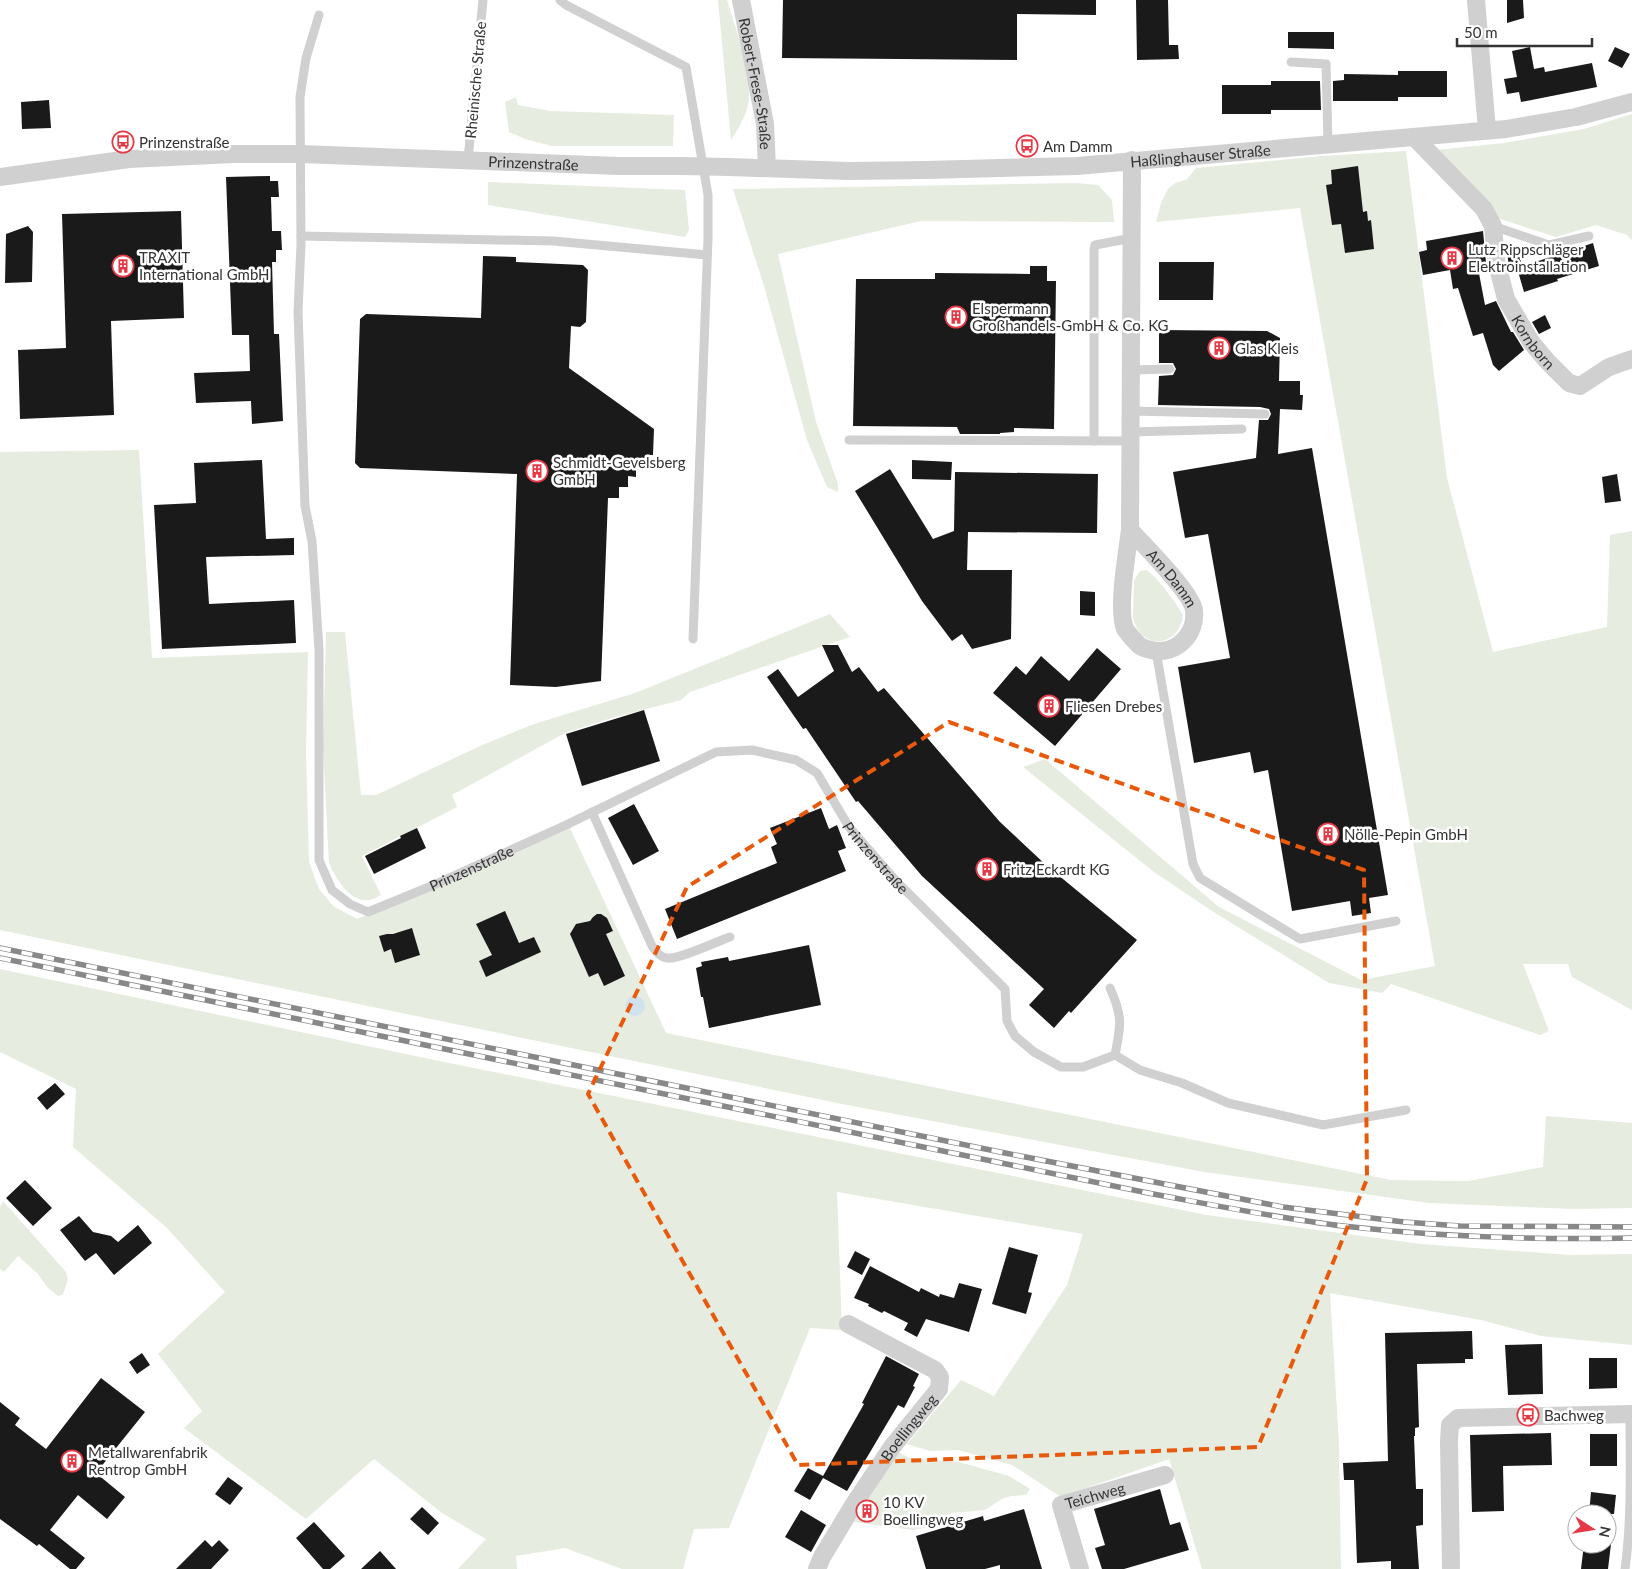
<svg xmlns="http://www.w3.org/2000/svg" width="1632" height="1569" viewBox="0 0 1632 1569" font-family="Lato,sans-serif">
  <style>
    .green { fill: #e6ecdf }
    .water { fill: #cfe2ee }
    .building { fill: #1a1a1a }
    .lines { fill: none; stroke-linecap: round; stroke-linejoin: round }
    .lane { stroke: #d0d0d0; stroke-width: 9 }
    .street { stroke: #d0d0d0; stroke-width: 18 }
    .rail-casing { stroke: #888; stroke-width: 5.5 }
    .rail { stroke: #fff; stroke-width: 4; stroke-dasharray: 11; stroke-linecap: butt }
    .street-bridge { stroke: #d0d0d0; stroke-width: 18 }
    .marked { fill: none; stroke: #e8590c; stroke-width: 4; stroke-dasharray: 10 6; stroke-linejoin: round }
    .labels { text-anchor: middle; dominant-baseline: central; stroke-width: 5; stroke-linejoin: round; paint-order: stroke }
    .street-label { font-size: 15px; fill: #333; stroke: #fff }
    .poi-label { font-size: 15px; fill: #333; stroke: #fff; text-anchor: start }
  </style>
  <rect width="100%" height="100%" fill="#fff"/>
  <path class="green" d="M 718,0 L 727,0 C 736,32 754,72 748,105 C 745,118 738,129 731,140 Z
    M 516,97 L 518,105 L 551,111 L 674,115 L 673,146 L 552,146 L 525,139 L 509,132 L 505,102 Z
    M 1632,114 L 1632,240 L 1627,235 L 1596,225 L 1556,237 L 1494,217 L 1436,150 L 1504,143 L 1584,129 Z
    M 1406,151 L 1447,478 L 1493,652 L 1607,627 L 1610,535 L 1632,531 L 1632,1010 L 1572,977 L 1568,964 L 1523,964 L 1549,1031 L 1540,1035 L 1391,984 L 1382,993 L 1329,983 L 1212,911 L 1154,872 L 1023,767 L 1045,759 L 1219,907 L 1361,980 L 1435,966 L 1300,208 L 1156,222 L 1161,203 L 1168,189 L 1175,183 L 1187,179 L 1196,168 L 1322,156 Z
    M 488,182 L 685,190 L 689,230 L 685,237 L 488,205 Z
    M 1076,183 L 1098,185 L 1112,200 L 1114,222 L 921,221 L 778,254 L 816,422 L 838,484 L 838,492 L 827,487 L 807,440 L 764,286 L 733,189 Z
    M 139,450 L 152,658 L 308,652 L 306,752 L 309,862 L 319,889 L 333,906 L 357,919 L 430,889 L 569,826 L 666,1033 L 1391,1180 L 1468,1181 L 1543,1167 L 1546,1116 L 1632,1123 L 1632,1208 L 1574,1209 L 1429,1203 L 1204,1172 L 847,1105 L 0,930 L 0,452 Z
    M 1147,570 C 1162,583 1173,599 1183,615 C 1179,648 1141,651 1133,618 L 1134,580 L 1140,571 Z
    M 830,614 L 850,637 L 690,692 L 681,700 L 612,718 L 565,733 L 452,795 L 457,807 L 362,856 L 381,895 C 378,897 373,899 370,900 C 349,903 336,878 329,863 L 323,746 L 326,632 L 345,632 L 361,795 L 376,795 L 480,746 L 534,724 L 635,693 Z
    M 0,969 L 439,1061 L 1207,1215 L 1421,1244 L 1570,1255 L 1632,1254 L 1632,1345 L 1541,1336 L 1481,1320 L 1330,1293 L 1339,1444 L 1341,1569 L 1202,1569 L 1169,1459 L 1061,1497 L 1012,1465 L 958,1450 L 930,1451 L 907,1444 L 961,1380 L 994,1396 L 1067,1285 L 1083,1234 L 837,1192 L 842,1330 L 810,1328 L 729,1528 L 694,1529 L 683,1569 L 622,1569 L 565,1548 L 516,1556 L 517,1569 L 458,1569 L 486,1539 L 442,1513 L 374,1459 L 306,1519 L 184,1428 L 202,1411 L 158,1354 L 225,1292 L 166,1227 L 73,1147 L 76,1089 L 0,1052 Z
    M 3,1201 L 66,1272 L 68,1280 L 63,1294 L 58,1296 L 47,1287 L 38,1274 L 18,1256 L 4,1272 L 0,1269 L 0,1207 Z
    M 898,1452 L 910,1458 L 959,1462 L 1009,1476 L 1030,1489 L 1026,1495 L 1011,1496 L 1002,1499 L 985,1510 L 952,1513 L 928,1527 L 913,1530 L 854,1522 Z"/>
  <path class="water" d="M625 1006a10 10 0 1 1 20 0a10 10 0 1 1-20 0Z"/>
  <path class="building" d="M 783,0 L 1096,0 L 1096,15 L 1017,14 L 1017,60 L 782,58 Z
    M 1136,0 L 1168,0 L 1169,45 L 1178,45 L 1179,59 L 1137,60 Z
    M 1507,0 L 1523,0 L 1524,18 L 1507,23 Z
    M 1288,32 L 1334,32 L 1334,49 L 1288,48 Z
    M 1530,47 L 1534,69 L 1544,67 L 1545,72 L 1592,63 L 1597,87 L 1521,102 L 1519,92 L 1507,94 L 1504,79 L 1517,77 L 1512,51 Z
    M 1615,47 L 1630,54 L 1622,68 L 1608,61 Z
    M 1398,71 L 1447,71 L 1447,97 L 1398,97 L 1398,101 L 1333,101 L 1333,81 L 1344,80 L 1344,74 L 1398,75 Z
    M 1271,81 L 1320,81 L 1321,110 L 1271,110 L 1271,114 L 1222,114 L 1222,85 L 1271,85 Z
    M 49,100 L 51,128 L 22,129 L 21,102 Z
    M 1358,166 L 1363,212 L 1367,211 L 1368,221 L 1371,220 L 1374,249 L 1345,253 L 1341,224 L 1332,225 L 1326,185 L 1332,184 L 1331,170 Z
    M 270,176 L 270,181 L 278,181 L 279,197 L 271,197 L 272,231 L 281,231 L 282,250 L 276,250 L 276,262 L 272,262 L 274,334 L 279,334 L 283,421 L 252,424 L 251,401 L 196,403 L 194,373 L 250,371 L 249,335 L 232,335 L 226,177 Z
    M 181,211 L 184,318 L 111,321 L 114,415 L 20,419 L 18,350 L 66,348 L 62,214 Z
    M 28,226 L 33,232 L 32,282 L 5,283 L 6,234 Z
    M 1483,231 L 1486,262 L 1477,263 L 1485,305 L 1496,301 L 1511,332 L 1513,332 L 1524,350 L 1499,371 L 1493,365 L 1483,333 L 1473,336 L 1458,288 L 1453,289 L 1450,270 L 1423,275 L 1419,252 L 1427,250 L 1426,241 Z
    M 1593,243 L 1599,266 L 1557,279 L 1558,281 L 1524,292 L 1517,268 Z
    M 1517,245 L 1521,262 L 1509,266 L 1506,247 Z
    M 483,256 L 516,257 L 516,262 L 583,265 L 588,270 L 586,322 L 580,327 L 571,326 L 569,368 L 654,429 L 653,455 L 645,455 L 644,466 L 636,466 L 636,477 L 628,476 L 628,487 L 619,487 L 619,498 L 608,498 L 601,681 L 556,687 L 510,685 L 517,474 L 360,468 L 355,463 L 360,319 L 366,314 L 481,318 Z
    M 1159,262 L 1214,262 L 1213,300 L 1159,300 Z
    M 1030,266 L 1047,266 L 1047,281 L 1056,281 L 1054,429 L 1014,428 L 1014,432 L 1000,433 L 1000,434 L 960,434 L 957,427 L 853,426 L 856,279 L 935,279 L 935,273 L 1030,274 Z
    M 1545,315 L 1551,328 L 1539,334 L 1532,322 Z
    M 1159,330 L 1267,331 L 1280,338 L 1279,381 L 1300,381 L 1300,395 L 1303,395 L 1302,410 L 1280,409 L 1278,454 L 1312,448 L 1388,895 L 1369,898 L 1371,913 L 1352,916 L 1350,901 L 1292,911 L 1268,770 L 1254,773 L 1250,752 L 1194,763 L 1178,667 L 1230,658 L 1208,534 L 1185,538 L 1173,472 L 1256,458 L 1259,420 L 1268,420 L 1271,414 L 1269,409 L 1260,407 L 1158,405 L 1159,376 L 1173,375 L 1176,369 L 1173,363 L 1159,363 Z
    M 262,460 L 266,539 L 294,538 L 294,555 L 206,557 L 209,604 L 294,600 L 296,643 L 162,649 L 154,505 L 196,503 L 194,463 Z
    M 912,460 L 952,462 L 951,480 L 912,479 Z
    M 890,469 L 933,539 L 954,531 L 955,472 L 1098,474 L 1097,533 L 968,532 L 967,570 L 1012,570 L 1011,639 L 972,649 L 962,634 L 952,641 L 922,601 L 855,491 Z
    M 1617,474 L 1621,501 L 1605,503 L 1602,477 Z
    M 1080,591 L 1095,592 L 1095,616 L 1080,615 Z
    M 822,645 L 838,645 L 852,672 L 859,667 L 878,692 L 884,688 L 1000,822 L 1046,865 L 1137,940 L 1071,1013 L 1069,1011 L 1054,1028 L 1029,1005 L 1044,989 L 922,876 L 858,801 L 856,802 L 806,728 L 803,729 L 767,677 L 778,669 L 798,697 L 834,671 Z
    M 1097,648 L 1121,669 L 1055,746 L 993,693 L 1016,666 L 1026,675 L 1041,656 L 1069,681 Z
    M 644,710 L 660,761 L 582,786 L 566,734 Z
    M 634,804 L 659,851 L 633,865 L 608,818 Z
    M 821,808 L 829,829 L 837,825 L 846,848 L 838,851 L 846,871 L 677,939 L 665,909 L 777,863 L 771,847 L 777,844 L 770,828 Z
    M 417,828 L 426,848 L 374,874 L 365,856 L 401,838 L 400,836 Z
    M 505,911 L 519,943 L 534,937 L 541,952 L 486,977 L 479,961 L 492,955 L 476,924 Z
    M 597,914 L 601,914 L 607,918 L 613,931 L 606,934 L 625,976 L 604,986 L 598,973 L 589,977 L 570,934 L 576,924 L 590,921 L 593,917 Z
    M 412,928 L 420,955 L 395,963 L 391,949 L 384,952 L 379,936 L 387,934 L 393,934 Z
    M 809,945 L 821,1005 L 709,1028 L 703,997 L 701,997 L 696,968 L 702,966 L 701,962 L 728,957 L 729,961 Z
    M 55,1083 L 65,1094 L 47,1110 L 37,1098 Z
    M 25,1180 L 52,1208 L 33,1226 L 6,1198 Z
    M 79,1216 L 93,1232 L 111,1236 L 118,1242 L 138,1225 L 152,1243 L 114,1275 L 96,1253 L 85,1261 L 60,1230 Z
    M 1009,1247 L 1038,1255 L 1028,1292 L 1032,1293 L 1026,1314 L 992,1304 Z
    M 855,1251 L 870,1259 L 862,1275 L 847,1267 Z
    M 870,1266 L 919,1292 L 921,1288 L 939,1297 L 940,1294 L 954,1298 L 959,1283 L 982,1289 L 969,1332 L 926,1319 L 917,1337 L 904,1330 L 908,1323 L 884,1311 L 882,1313 L 868,1306 L 869,1304 L 854,1298 Z
    M 1472,1331 L 1473,1359 L 1465,1359 L 1465,1363 L 1417,1364 L 1419,1427 L 1415,1428 L 1415,1436 L 1414,1436 L 1416,1489 L 1423,1489 L 1423,1525 L 1416,1526 L 1419,1569 L 1391,1569 L 1391,1561 L 1357,1563 L 1354,1480 L 1344,1480 L 1343,1463 L 1388,1461 L 1385,1333 Z
    M 1542,1344 L 1543,1394 L 1508,1395 L 1505,1345 Z
    M 142,1353 L 150,1365 L 137,1374 L 129,1362 Z
    M 886,1356 L 919,1374 L 913,1386 L 915,1387 L 904,1408 L 898,1405 L 847,1491 L 823,1478 L 810,1500 L 794,1491 L 808,1468 L 823,1476 L 864,1404 L 862,1403 Z
    M 1589,1358 L 1617,1358 L 1617,1388 L 1589,1389 Z
    M 101,1378 L 145,1412 L 96,1473 L 125,1497 L 107,1519 L 78,1495 L 50,1530 L 85,1558 L 76,1569 L 70,1569 L 39,1544 L 37,1546 L 0,1519 L 0,1402 L 20,1418 L 15,1425 L 46,1449 Z
    M 1551,1433 L 1552,1465 L 1503,1466 L 1504,1511 L 1472,1512 L 1470,1435 Z
    M 1590,1434 L 1617,1434 L 1617,1466 L 1590,1466 Z
    M 228,1477 L 243,1488 L 230,1505 L 215,1494 Z
    M 1160,1489 L 1170,1525 L 1180,1522 L 1189,1550 L 1124,1569 L 1102,1569 L 1095,1548 L 1105,1545 L 1094,1509 Z
    M 1591,1492 L 1616,1495 L 1614,1514 L 1589,1514 Z
    M 422,1507 L 439,1523 L 428,1535 L 410,1519 Z
    M 1024,1509 L 1042,1569 L 1000,1569 L 1000,1565 L 985,1569 L 926,1569 L 916,1536 L 983,1516 L 984,1521 Z
    M 801,1510 L 826,1525 L 811,1552 L 785,1537 Z
    M 314,1522 L 345,1556 L 330,1569 L 323,1569 L 296,1538 Z
    M 205,1540 L 212,1547 L 219,1540 L 229,1550 L 211,1569 L 176,1569 Z
    M 1584,1544 L 1611,1544 L 1608,1569 L 1581,1569 Z
    M 380,1551 L 396,1569 L 361,1569 Z"/>
  <g class="lines">
    <g class="lane">
      <path d="M 560,0 L 566,5 L 686,67 L 708,195 L 708,239 L 693,639"/>
      <path id="s1" d="M 319,15 L 306,58 L 300,97 L 301,244 L 298,312 L 305,506 L 312,541 L 319,650 L 319,860 L 332,890 L 350,904 L 368,912 L 429,887 L 566,825 L 716,752 L 752,750 L 796,760 L 817,773 L 849,827 L 896,881 L 1005,989 L 1007,1021 L 1015,1036 L 1034,1052 L 1061,1067 L 1083,1067 L 1115,1055 C 1121,1025 1123,1017 1110,988"/>
      <path d="M 1291,62 L 1326,64 L 1328,144"/>
      <path d="M 468,160 L 483,0"/>
      <path d="M 1493,226 L 1549,245 L 1589,236"/>
      <path d="M 301,236 L 553,241 L 707,255"/>
      <path d="M 1131,370 L 1170,369"/>
      <path d="M 1130,411 L 1265,414"/>
      <path d="M 1130,432 L 1242,429"/>
      <path d="M 849,440 L 1130,441"/>
      <path d="M 1094,441 L 1094,250 L 1095,245 L 1132,238"/>
      <path d="M 1156,651 L 1193,864 L 1200,878 L 1300,939 L 1396,921"/>
      <path d="M 592,812 L 652,946 C 656,951 659,957 667,958 C 678,960 718,941 730,937"/>
      <path d="M 1115,1055 L 1140,1070 L 1182,1083 L 1228,1103 L 1323,1125 L 1406,1110"/>
      <path d="M 1625,1569 C 1632,1518 1630,1466 1630,1414"/>
    </g>
    <g class="street">
      <path id="s2" d="M 741,0 L 765,124 L 767,168"/>
      <path d="M 1476,0 L 1487,130"/>
      <path id="s3" d="M 1414,137 L 1484,209 L 1493,226 L 1496,260 L 1506,299 L 1531,342 L 1547,361 L 1569,383 L 1580,386 L 1609,367 L 1632,359"/>
      <path id="s4" d="M 729,167 L 849,171 L 926,170 L 1077,166 L 1506,129 L 1576,117 L 1632,102"/>
      <path id="s5" d="M 0,177 L 129,159 L 234,154 L 301,154 L 618,166 L 681,166"/>
      <path id="s6" d="M 1130,530 C 1144,545 1191,592 1194,610 C 1197,635 1175,656 1151,650 C 1147,649 1143,648 1140,646 C 1137,644 1135,640 1132,638 C 1130,635 1127,632 1125,629 C 1117,609 1127,553 1130,530 L 1132,160"/>
      <path id="s7" d="M 817,1569 L 822,1557 L 854,1504 L 892,1447 L 939,1389 L 940,1377 L 935,1370 L 848,1324"/>
      <path id="s8" d="M 1080,1569 L 1061,1505 L 1165,1475"/>
      <path d="M 1451,1569 L 1449,1441 L 1450,1425 L 1458,1418 L 1632,1414"/>
    </g>
    <g class="rail-casing">
      <path id="rail" d="M 0,948 L 1005,1153 L 1283,1207 L 1404,1222 L 1460,1226 L 1632,1227
        M 0,958 L 1148,1193 C 1213,1205 1277,1218 1343,1226 C 1439,1237 1535,1240 1632,1238"/>
    </g>
    <use href="#rail" class="rail"/>
    <path class="street-bridge" d="M 681,166 L 729,167"/>
  </g>
  <path class="marked" d="M 949,722 L 1364,870 L 1367,1179 L 1258,1447 L 798,1465 L 588,1094 L 687,887 Z"/>
  <defs>
    <g id="bus-ring" transform="scale(1.125)"><circle r="9.5" fill="#fff" stroke="#e63946" stroke-width="1.5"/><path d="M-5-6H5V4H4V6H2V4H-2V6H-4V4H-5ZM-3.5-4V0h7V-4ZM-3.5 1.2v1.5H-2V1.2ZM2 1.2v1.5H3.5V1.2Z" fill="#e63946"/></g>
    <g id="building-ring" transform="scale(1.125)"><circle r="9.5" fill="#fff" stroke="#e63946" stroke-width="1.5"/><path d="M-4-6H4V6H1V3H-1V6H-4ZM-2.5-4.3h1.7v1.8h-1.7ZM.8-4.3h1.7v1.8H.8ZM-2.5-1h1.7V.8h-1.7ZM.8-1h1.7V.8H.8Z" fill="#e63946"/></g>
  </defs>
  <g fill-rule="evenodd">
    <use href="#bus-ring" x="123" y="142"/>
    <use href="#bus-ring" x="1027" y="146"/>
    <use href="#building-ring" x="1452" y="258"/>
    <use href="#building-ring" x="123" y="266"/>
    <use href="#building-ring" x="956" y="317"/>
    <use href="#building-ring" x="1219" y="348"/>
    <use href="#building-ring" x="537" y="471"/>
    <use href="#building-ring" x="1049" y="706"/>
    <use href="#building-ring" x="1328" y="834"/>
    <use href="#building-ring" x="987" y="869"/>
    <use href="#bus-ring" x="1528" y="1415"/>
    <use href="#building-ring" x="72" y="1461"/>
    <use href="#building-ring" x="867" y="1511"/>
  </g>
  <g class="labels">
    <g class="street-label">
      <text transform="translate(475 80) rotate(-85)">Rheinische Straße</text>
      <text stroke="none"><textPath href="#s2" startOffset="85">Robert-Frese-Straße</textPath></text>
      <text stroke="none"><textPath href="#s4" startOffset="472">Haßlinghauser Straße</textPath></text>
      <text stroke="none"><textPath href="#s5" startOffset="535">Prinzenstraße</textPath></text>
      <text stroke="none"><textPath href="#s3" startOffset="245">Kornborn</textPath></text>
      <text stroke="none"><textPath href="#s6" startOffset="64">Am Damm</textPath></text>
      <text stroke="none"><textPath href="#s1" startOffset="1516">Prinzenstraße</textPath></text>
      <text stroke="none"><textPath href="#s1" startOffset="1036">Prinzenstraße</textPath></text>
      <text stroke="none"><textPath href="#s7" startOffset="169">Boellingweg</textPath></text>
      <text stroke="none"><textPath href="#s8" startOffset="102">Teichweg</textPath></text>
    </g>
    <g class="poi-label">
      <text x="139" y="142">Prinzenstraße</text>
      <text x="1043" y="146">Am Damm</text>
      <text x="1468" y="249">Lutz Rippschläger<tspan x="1468" dy="17">Elektroinstallation</tspan></text>
      <text x="139" y="257">TRAXIT<tspan x="139" dy="17">International GmbH</tspan></text>
      <text x="972" y="308">Elspermann<tspan x="972" dy="17">Großhandels-GmbH &amp; Co. KG</tspan></text>
      <text x="1235" y="348">Glas Kleis</text>
      <text x="553" y="462">Schmidt-Gevelsberg<tspan x="553" dy="17">GmbH</tspan></text>
      <text x="1065" y="706">Fliesen Drebes</text>
      <text x="1344" y="834">Nölle-Pepin GmbH</text>
      <text x="1003" y="869">Fritz Eckardt KG</text>
      <text x="1544" y="1415">Bachweg</text>
      <text x="88" y="1452">Metallwarenfabrik<tspan x="88" dy="17">Rentrop GmbH</tspan></text>
      <text x="883" y="1502">10 KV<tspan x="883" dy="17">Boellingweg</tspan></text>
    </g>
  </g>
  <g transform="translate(1592 1529) rotate(102)"><circle r="24" fill="#ffffff" stroke="#adadad"/>
  <path d="M0-4L9 19L0 12L-9 19Z" fill="#e63946"/>
  <text y="-8" font-size="14" font-weight="bold" text-anchor="middle" fill="#333333">N</text>
  </g>
  <path d="M1457 38v8h135v-8" fill="none" stroke="#333333" stroke-width="2.5"/>
  <text x="1464" y="38" font-size="15" fill="#333333" stroke="#ffffff" stroke-width="4" paint-order="stroke">50 m</text>
</svg>
